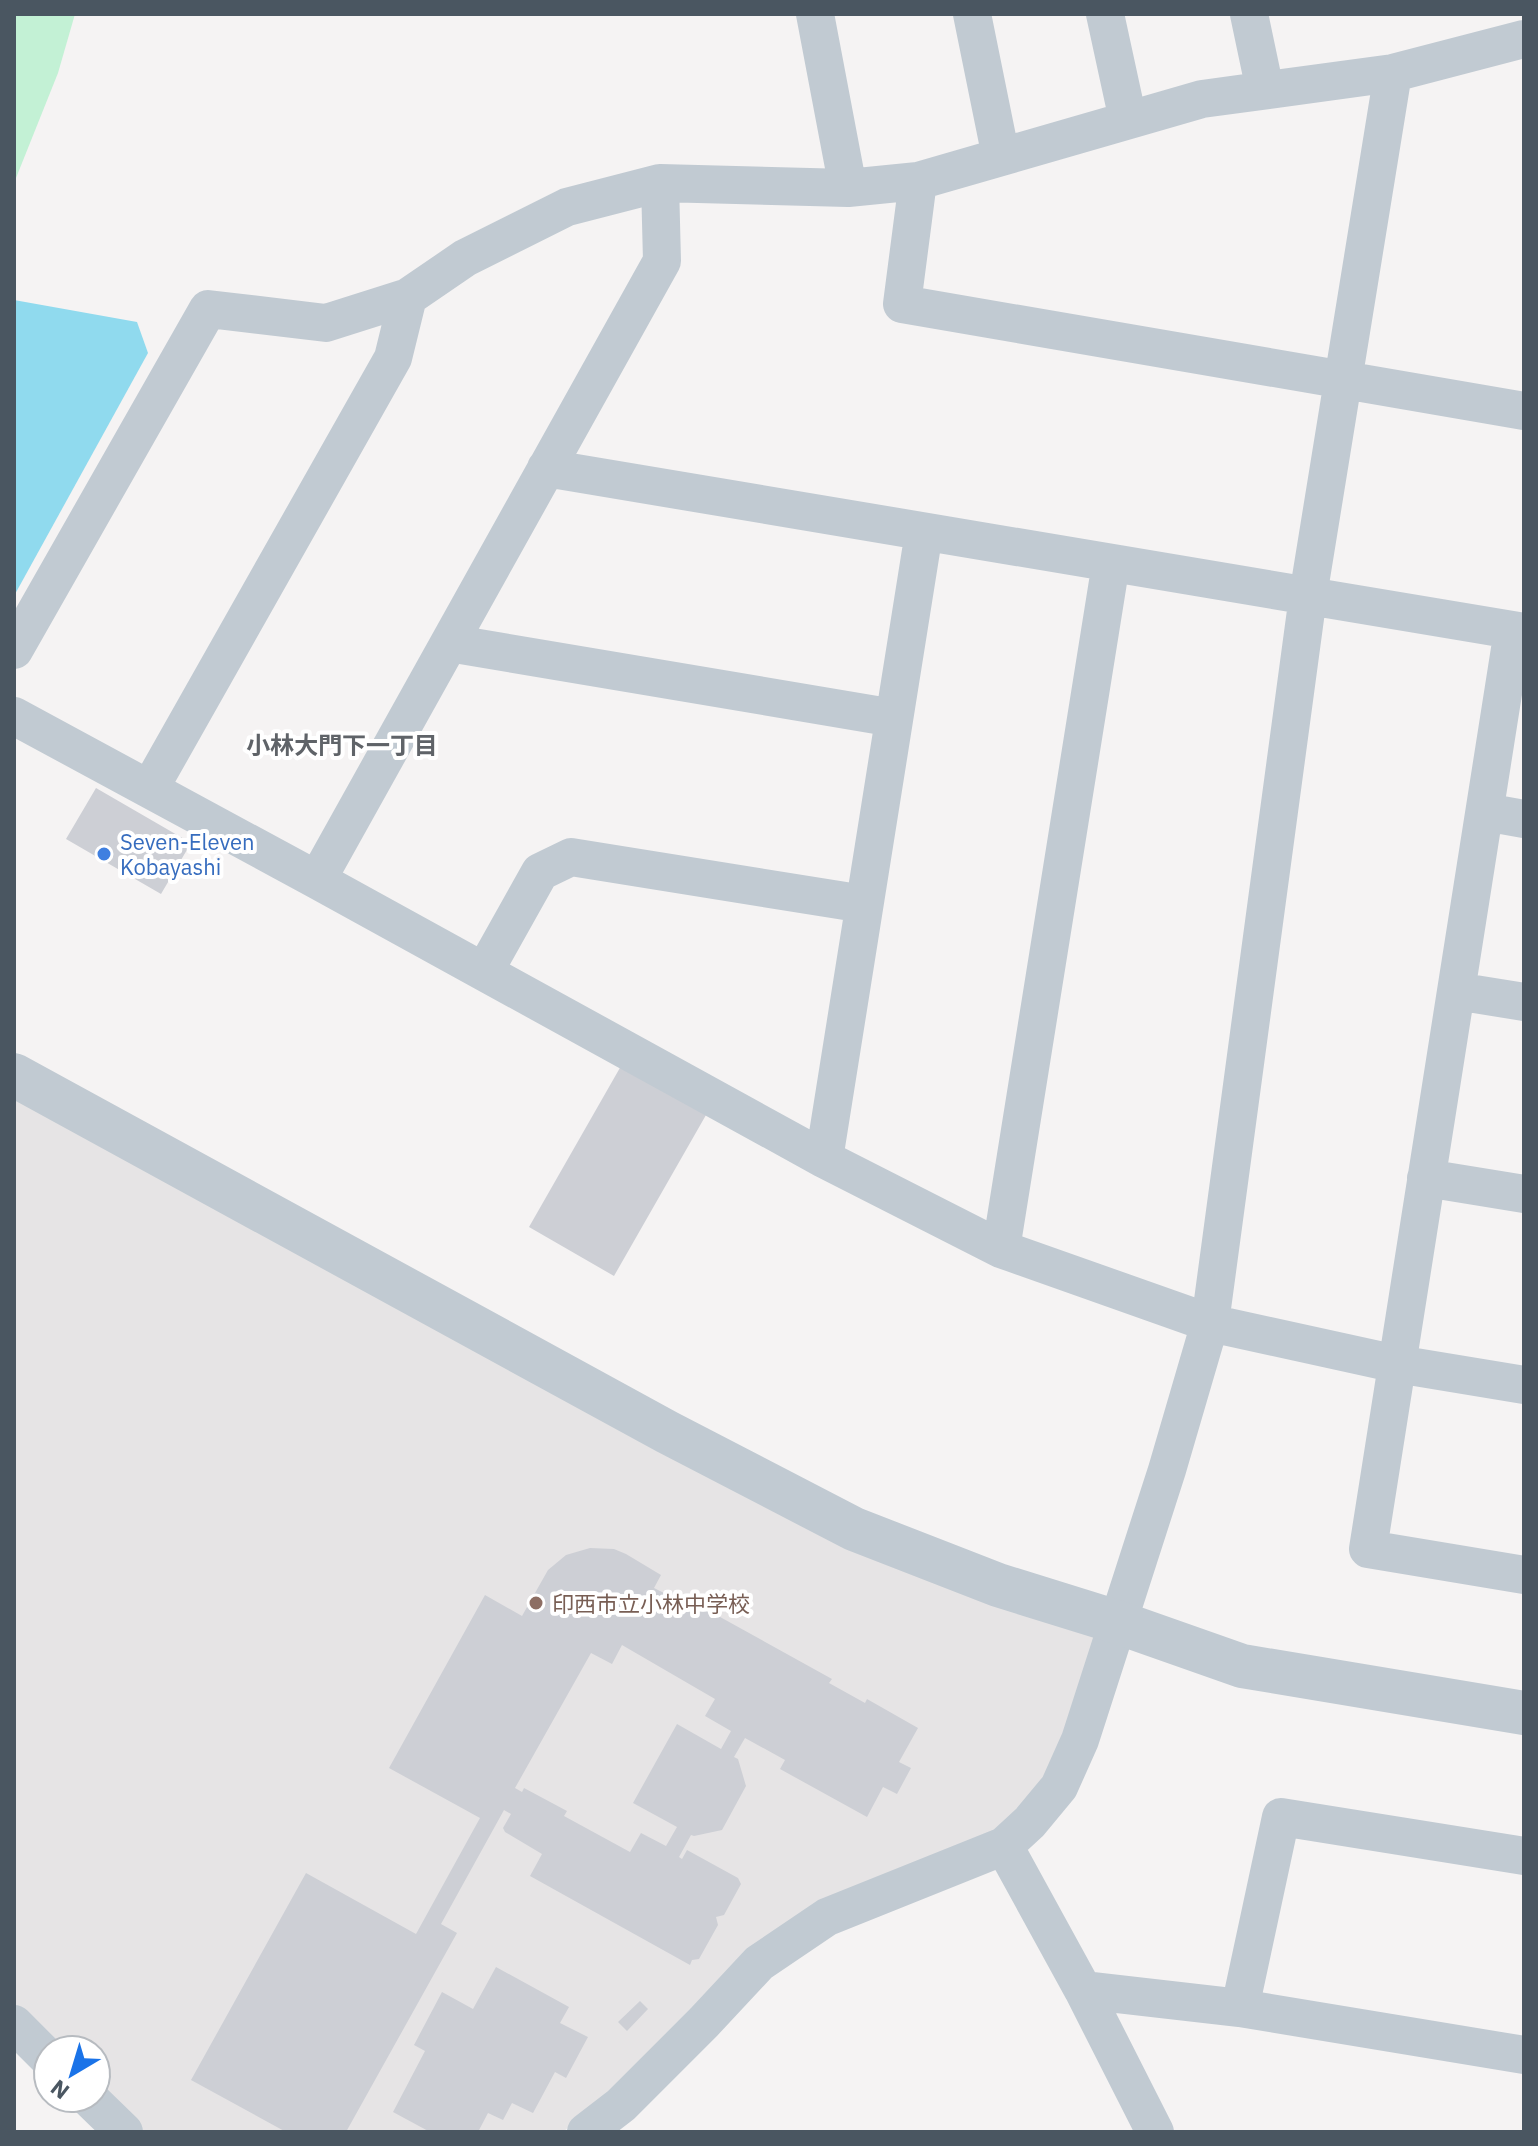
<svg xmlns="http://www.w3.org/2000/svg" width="1538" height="2146" viewBox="0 0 1538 2146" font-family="'IBM Plex Sans','Noto Sans JP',sans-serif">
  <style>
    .education { fill: #e6e4e5 }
    .green { fill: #c3f1d5 }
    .water { fill: #90daee }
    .building { fill: #cdcfd5; fill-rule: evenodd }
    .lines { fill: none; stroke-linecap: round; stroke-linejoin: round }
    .minor { stroke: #c1cad2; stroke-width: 38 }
    .tertiary { stroke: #c1cad2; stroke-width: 44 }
    .shop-dot { fill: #3f7fe0; stroke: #fff; stroke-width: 3 }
    .education-dot { fill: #8d6e63; stroke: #fff; stroke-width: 3 }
    .labels { text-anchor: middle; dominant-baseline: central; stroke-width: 8; stroke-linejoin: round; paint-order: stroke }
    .shop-label { font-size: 22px; fill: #366cbe; stroke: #fff; text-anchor: start }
    .education-label { font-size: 22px; fill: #785e54; stroke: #fff; text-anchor: start }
    .neighbourhood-label { font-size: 24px; font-weight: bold; fill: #5f6368; stroke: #fff }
  </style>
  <rect width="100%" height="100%" fill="#f5f3f3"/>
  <path class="education" d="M 14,1075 L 667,1432 L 1117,1622 L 1030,1822 L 759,1963 L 563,2132 L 124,2132 L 96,2098 L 96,2050 L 48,2050 L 14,2024 Z"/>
  <path class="green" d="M 14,14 L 75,14 L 58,73 L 14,183 Z"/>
  <path class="water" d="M 14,300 L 137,322 L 148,353 L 14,596 Z"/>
  <path class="building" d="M 96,788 L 191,843 L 161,894 L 66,839 Z
    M 621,1066 L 706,1115 L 614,1276 L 529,1227 Z
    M 590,1548 L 614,1549 L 626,1554 L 661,1575 L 654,1588 L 670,1596 L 673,1591 L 832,1679 L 829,1683 L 865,1703 L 867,1699 L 918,1728 L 899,1762 L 911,1768 L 897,1794 L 883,1787 L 867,1817 L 780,1769 L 785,1760 L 745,1738 L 734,1757 L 738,1759 L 746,1786 L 722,1830 L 694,1836 L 691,1835 L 679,1857 L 682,1859 L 687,1850 L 738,1878 L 741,1884 L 724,1915 L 716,1917 L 718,1925 L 699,1959 L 692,1960 L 690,1965 L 530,1876 L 542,1854 L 505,1832 L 503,1828 L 511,1814 L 504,1810 L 441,1924 L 457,1933 L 346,2132 L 286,2132 L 191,2080 L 306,1873 L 416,1934 L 480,1818 L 389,1768 L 485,1595 L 522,1616 L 548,1570 L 566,1555 ZM 622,1645 L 715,1699 L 705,1716 L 731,1731 L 721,1749 L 677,1724 L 633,1803 L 677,1827 L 666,1846 L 641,1833 L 630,1852 L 564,1816 L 567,1811 L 524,1788 L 522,1792 L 515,1788 L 591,1653 L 612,1664 Z
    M 496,1967 L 569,2007 L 560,2023 L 588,2037 L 566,2078 L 555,2072 L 533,2113 L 512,2103 L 503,2120 L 488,2113 L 478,2132 L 430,2132 L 393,2112 L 425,2051 L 414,2045 L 442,1992 L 473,2009 Z
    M 640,2001 L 648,2009 L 627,2031 L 618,2022 Z"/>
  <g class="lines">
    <path class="minor" d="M 815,14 L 848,188
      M 972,14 L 1001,157
      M 1105,14 L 1128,120
      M 1249,14 L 1265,90
      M 918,181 L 902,304 L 1524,411
      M 546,468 L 1524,632
      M 1513,630 L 1368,1549 L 1524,1575
      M 449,643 L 894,718
      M 14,650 L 208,309 L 326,323 L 408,297 L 465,258 L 567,207 L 660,183 L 848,188 L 918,181 L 1202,99 L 1393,73 L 1524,39
      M 14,716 L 317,880 L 824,1159 L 1001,1249 L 1210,1323 L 1397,1364 L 1524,1385
      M 150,788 L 393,358 L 408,297
      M 1485,812 L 1524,819
      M 317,880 L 662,261 L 660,183
      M 484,972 L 540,872 L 571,857 L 864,904
      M 1456,991 L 1524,1002
      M 824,1159 L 924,532
      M 1426,1178 L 1524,1194
      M 1001,1249 L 1111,563
      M 1004,1846 L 1083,1990 L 1155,2132
      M 1083,1990 L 1240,2008 L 1524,2055
      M 1240,2008 L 1281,1817 L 1524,1856
      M 14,2024 L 48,2058
      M 89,2098 L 124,2132
      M 586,2132 L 621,2105 L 704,2022 L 759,1963 L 827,1917 L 1004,1846 L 1030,1822 L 1059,1787 L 1080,1740 L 1167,1470 L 1210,1323 L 1308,596 L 1393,73"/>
    <path class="tertiary" d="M 14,1075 L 667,1432 L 854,1529 L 998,1585 L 1117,1622 L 1242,1666 L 1524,1713"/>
  </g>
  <circle class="shop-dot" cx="104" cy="854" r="8"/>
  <circle class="education-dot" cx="536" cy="1603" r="8"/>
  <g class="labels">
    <g class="shop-label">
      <text x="120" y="841">Seven-Eleven<tspan x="120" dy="25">Kobayashi</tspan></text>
    </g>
    <g class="education-label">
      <text x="552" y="1603">印西市立小林中学校</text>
    </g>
    <g class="neighbourhood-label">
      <text x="342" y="745">小林大門下一丁目</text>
    </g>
  </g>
  <rect width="1538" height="2146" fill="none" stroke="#4a5661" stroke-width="32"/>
  <g transform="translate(72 2074) rotate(218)"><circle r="38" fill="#ffffff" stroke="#b7bbc0" stroke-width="2"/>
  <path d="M0-6L14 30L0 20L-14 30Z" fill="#1a73e8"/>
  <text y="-12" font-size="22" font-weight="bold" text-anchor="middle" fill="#4a5661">N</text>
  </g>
</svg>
